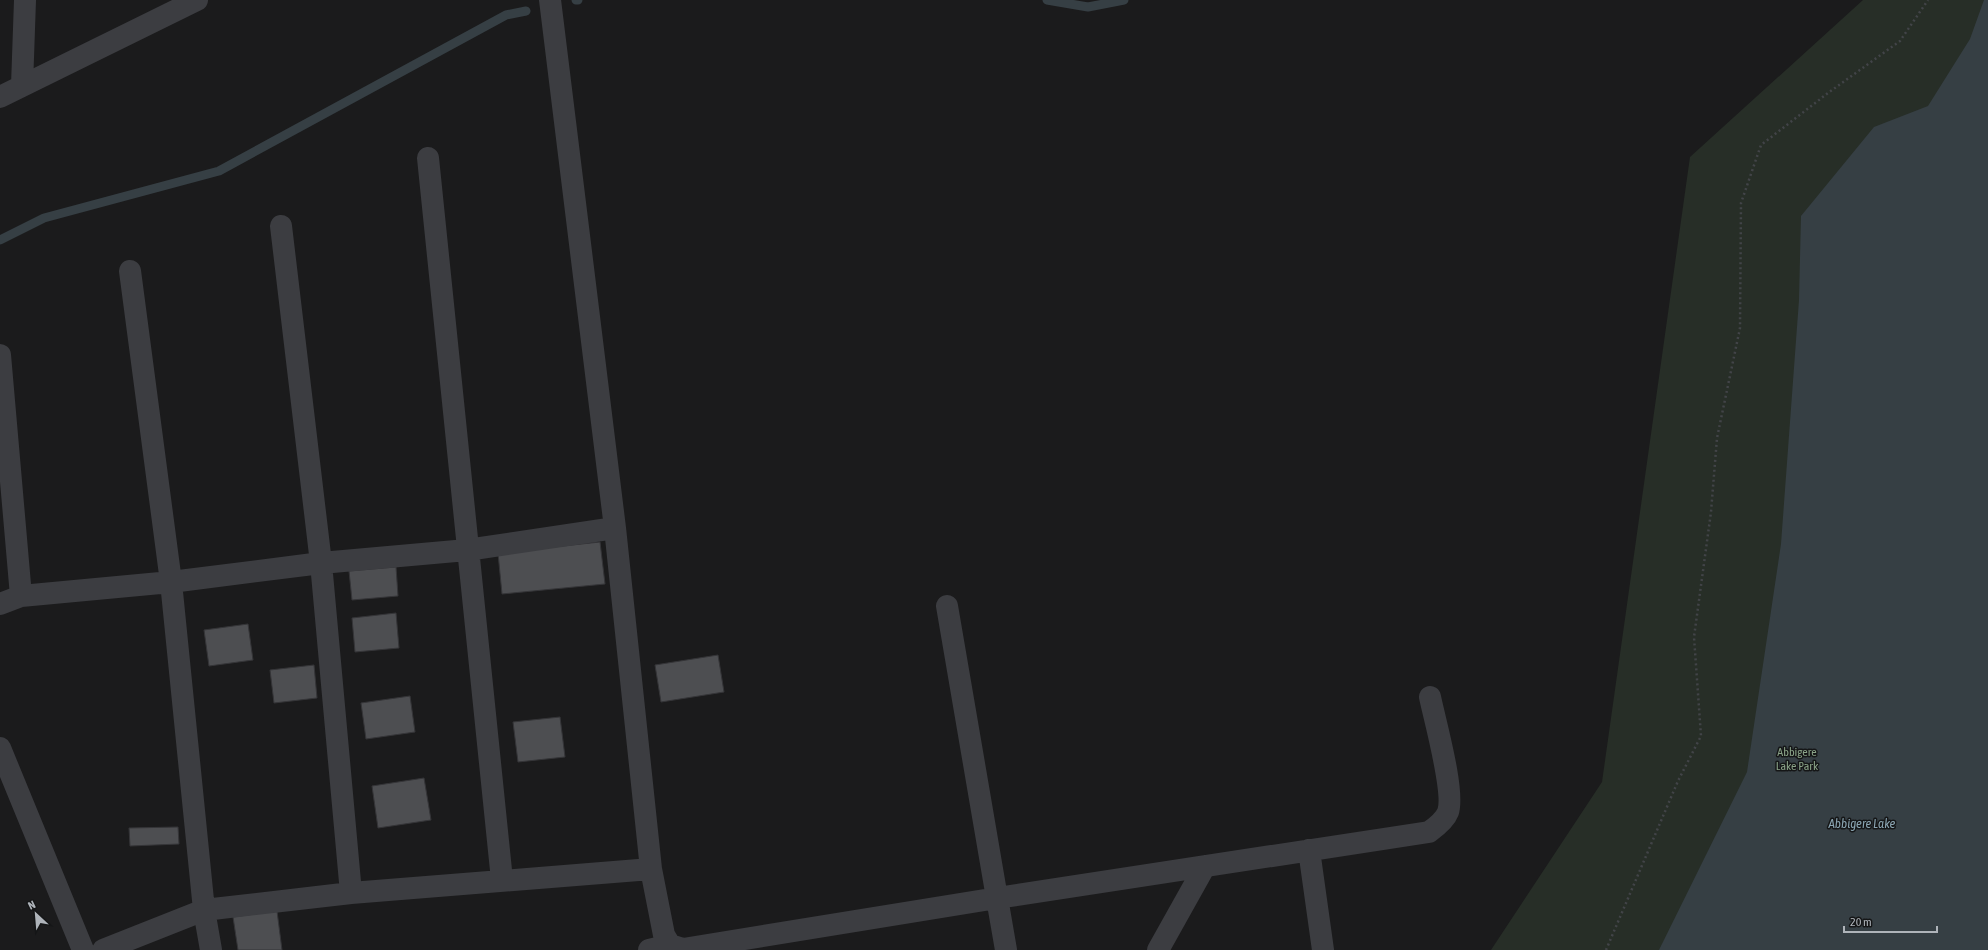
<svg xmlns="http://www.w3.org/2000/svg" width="1988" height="950" viewBox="0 0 1988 950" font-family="'Asap Condensed',sans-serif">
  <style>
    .green { fill: #272e27 }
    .water { fill: #363f44 }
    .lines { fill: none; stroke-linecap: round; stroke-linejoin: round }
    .stream { stroke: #363f44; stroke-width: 9 }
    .building { fill: #4d4e51; stroke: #353538 }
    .path { stroke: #424448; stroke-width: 2.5; stroke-dasharray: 2 3; stroke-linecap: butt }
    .minor { stroke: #3c3d41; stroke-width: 22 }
    .labels { text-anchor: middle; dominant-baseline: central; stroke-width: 3; stroke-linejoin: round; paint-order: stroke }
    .park-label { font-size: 12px; fill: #8aa388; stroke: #151617 }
    .water-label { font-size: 13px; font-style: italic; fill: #8aa4b1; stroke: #151617 }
  </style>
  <rect width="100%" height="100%" fill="#1b1b1c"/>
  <path class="green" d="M 1863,0 L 1988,0 L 1988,950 L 1491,950 L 1602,782 L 1690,157 Z"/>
  <path class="water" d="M 1984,0 L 1988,0 L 1988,950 L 1659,950 L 1747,772 L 1781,544 L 1799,300 L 1801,216 L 1874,127 L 1928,106 L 1970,39 Z"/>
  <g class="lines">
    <path class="stream" d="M 576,0 L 578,0
      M 1047,0 L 1088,7 L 1124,0
      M 0,240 L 44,218 L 219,171 L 506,15 L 526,11"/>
  </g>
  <path class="building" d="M 600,542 L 605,584 L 502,594 L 498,553 Z
    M 396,567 L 398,596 L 352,600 L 349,571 Z
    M 396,613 L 399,648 L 355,652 L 352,618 Z
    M 248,624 L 253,660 L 209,666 L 204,630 Z
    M 718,655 L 724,692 L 661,702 L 655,665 Z
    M 314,665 L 317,698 L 274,703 L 270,670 Z
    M 410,696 L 415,732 L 366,739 L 361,703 Z
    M 560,717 L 565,757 L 518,762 L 513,722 Z
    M 424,778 L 431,820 L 378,828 L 372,786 Z
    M 178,827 L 179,844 L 130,846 L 129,828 Z
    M 277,911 L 282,950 L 238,950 L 233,917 Z"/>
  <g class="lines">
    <path class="path" d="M 1606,950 L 1678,781 L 1701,736 L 1694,637 L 1711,512 L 1717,438 L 1740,328 L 1741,203 L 1761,145 L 1828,93 L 1900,41 L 1928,0"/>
    <path class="minor" d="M 22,86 L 25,0
      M 0,97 L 197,0
      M 428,158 L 502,880
      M 281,226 L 321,563 L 351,893
      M 130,271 L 171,582 L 204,910 L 211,950
      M 0,355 L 21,596
      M 615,528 L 651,869 L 664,935 L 670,945 L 683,949 L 997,898 L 947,606
      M 0,604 L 21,596 L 171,582 L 321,563 L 467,550 L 615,528 L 550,0
      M 0,748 L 83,950
      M 1309,850 L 1323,950
      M 103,950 L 204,910 L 351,893 L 651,869
      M 649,950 L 670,945
      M 1006,950 L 997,898 L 1429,832 C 1436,827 1445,820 1448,812 C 1455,792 1435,721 1430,697
      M 1158,950 L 1205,866"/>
  </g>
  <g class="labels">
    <g class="park-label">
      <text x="1797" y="752">Abbigere<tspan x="1797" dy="14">Lake Park</tspan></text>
    </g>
    <g class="water-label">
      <text x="1862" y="823">Abbigere Lake</text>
    </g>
  </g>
  <g transform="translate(36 914) rotate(334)" stroke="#151617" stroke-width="3" paint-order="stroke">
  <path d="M0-3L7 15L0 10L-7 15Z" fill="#afb4ba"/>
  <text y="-6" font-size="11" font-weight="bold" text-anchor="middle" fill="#afb4ba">N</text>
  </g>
  <path d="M1844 926v6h93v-6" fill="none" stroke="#afb4ba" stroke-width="2"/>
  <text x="1850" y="926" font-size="12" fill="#afb4ba" stroke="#151617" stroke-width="3" paint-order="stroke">20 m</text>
</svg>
